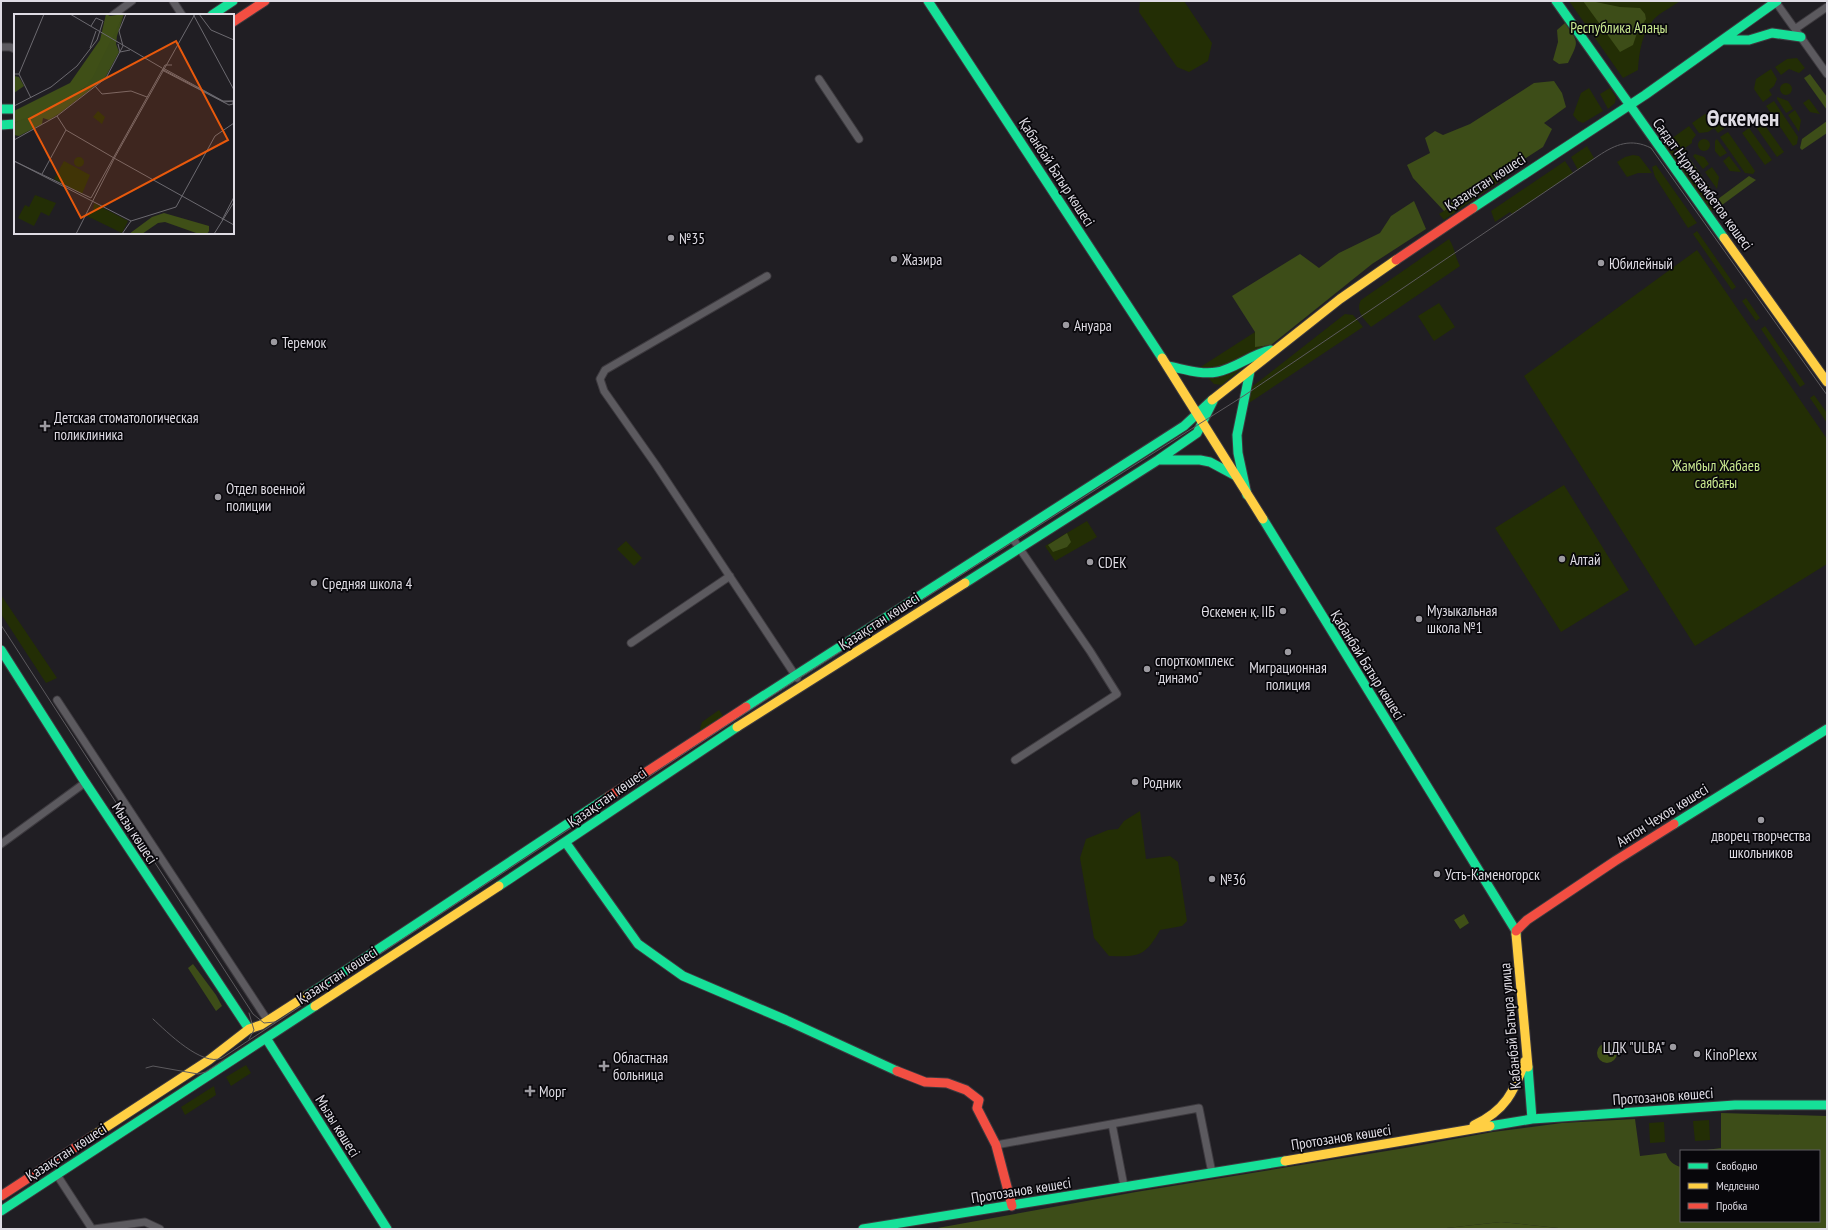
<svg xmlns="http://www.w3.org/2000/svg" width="1828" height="1230" viewBox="0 0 1828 1230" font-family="'PT Sans Narrow',sans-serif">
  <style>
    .green { fill: #232e05 }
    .forest { fill: #3d4d18 }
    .water { fill: #3f4f17 }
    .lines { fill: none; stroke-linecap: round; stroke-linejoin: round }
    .street-casing { stroke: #3d3a3f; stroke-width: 9 }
    .fast-casing { stroke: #3d3a3f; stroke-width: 11 }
    .slow-casing { stroke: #3d3a3f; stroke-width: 11 }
    .jam-casing { stroke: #3d3a3f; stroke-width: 11 }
    .street { stroke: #5c5a5f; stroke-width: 7 }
    .fast { stroke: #16e098; stroke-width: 9 }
    .slow { stroke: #ffcf43; stroke-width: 9 }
    .jam { stroke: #f24e42; stroke-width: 9 }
    .tram { stroke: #5c5a5e; stroke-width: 1 }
    .poi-dot { fill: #9c9aa0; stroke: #08070b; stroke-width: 1.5 }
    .labels { text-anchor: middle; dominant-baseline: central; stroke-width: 3.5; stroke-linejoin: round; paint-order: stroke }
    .park-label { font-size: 15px; fill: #c8e78e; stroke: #08070b }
    .street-label { font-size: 15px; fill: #dfdce4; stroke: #08070b }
    .poi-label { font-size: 15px; fill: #dfdce4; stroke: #08070b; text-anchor: start }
    .town-label { font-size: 23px; font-weight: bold; fill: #dfdce4; stroke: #08070b }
    .inset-road { fill: none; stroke: #6c6a70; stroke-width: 1 }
    .view { fill: #e8590c; fill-opacity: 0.15; stroke: #e8590c; stroke-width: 2 }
    .inset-edge { fill: none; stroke: #dfdce4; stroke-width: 2 }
  </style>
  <rect width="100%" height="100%" fill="#201e23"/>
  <path class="green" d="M 1140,1 L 1184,1 L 1212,43 L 1208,61 L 1189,72 L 1177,67 L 1139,12 Z
    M 1569,1 L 1680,1 C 1672,7 1661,12 1654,19 C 1642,33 1639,52 1638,70 L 1623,78 Z
    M 1797,58 L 1805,68 L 1799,73 L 1789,69 L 1781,75 L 1775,67 L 1787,59 Z
    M 1771,69 L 1777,79 L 1774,86 L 1769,90 L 1772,95 L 1763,102 L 1754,89 L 1756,79 Z
    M1780 89a6 6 0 1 1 12 0a6 6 0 1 1-12 0Z
    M 1589,88 L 1603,111 L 1583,123 L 1578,121 L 1573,115 L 1581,93 Z
    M 1610,88 L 1616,97 L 1615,103 L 1608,109 L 1600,94 Z
    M 1777,97 L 1788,101 L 1793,109 L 1786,113 L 1777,99 Z
    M 1809,99 L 1820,114 L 1810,112 L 1803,103 Z
    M 1774,101 L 1798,137 L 1797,144 L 1793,146 L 1766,106 Z
    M 1795,110 L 1801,120 L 1799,132 L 1788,115 Z
    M 1705,114 L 1716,116 L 1725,128 L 1718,133 L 1714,128 L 1708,132 L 1699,133 L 1692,123 Z
    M 1761,120 L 1784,152 L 1777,157 L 1754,124 Z
    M 1689,126 L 1696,135 L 1692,140 L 1692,143 L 1685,148 L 1688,152 L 1681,157 L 1671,142 L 1671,139 Z
    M 1749,128 L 1772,160 L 1765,165 L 1742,133 Z
    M 1728,132 L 1755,171 L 1753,174 L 1745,173 L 1720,137 Z
    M 1717,139 L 1727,153 L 1720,157 L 1715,151 L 1715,141 Z
    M1698 145a6 6 0 1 1 12 0a6 6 0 1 1-12 0Z
    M 1668,143 L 1714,209 L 1709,213 L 1662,147 Z
    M 1587,146 L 1594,158 L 1578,170 L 1571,157 Z
    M 1695,154 L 1704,157 L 1709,164 L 1703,169 L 1693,156 Z
    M 1633,155 L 1639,156 L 1652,173 L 1638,173 L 1627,177 L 1617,162 L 1625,157 Z
    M 1729,156 L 1741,172 L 1730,171 L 1723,161 Z
    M 1565,161 L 1573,173 L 1512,214 L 1510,212 L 1495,222 L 1491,211 Z
    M 1656,165 L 1697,223 L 1688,228 L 1655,177 L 1652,167 Z
    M 1712,167 L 1719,177 L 1717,189 L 1705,172 Z
    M 1511,168 L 1512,173 L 1444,220 L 1439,214 Z
    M 1697,231 L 1736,287 L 1732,290 L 1693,234 Z
    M 1449,239 C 1455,248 1455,257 1460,266 L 1371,327 C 1364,319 1355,311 1361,300 Z
    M 1697,250 L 1827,439 L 1827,564 L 1695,646 L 1524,376 Z
    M 1746,298 L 1760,318 L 1756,321 L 1742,301 Z
    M 1439,303 L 1455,327 L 1434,341 L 1418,316 Z
    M 1345,314 L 1353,315 L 1363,327 L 1243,407 L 1246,393 L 1253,386 Z
    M 1765,326 L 1805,384 L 1800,387 L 1761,329 Z
    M 1255,332 L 1271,345 L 1222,385 L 1214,384 L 1199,368 Z
    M 1814,395 L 1827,413 L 1827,423 L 1810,398 Z
    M 1564,485 L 1629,590 L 1561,632 L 1495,528 Z
    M 1087,521 L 1097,537 L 1055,561 L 1045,546 Z
    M 626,541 L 642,558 L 634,566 L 617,549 Z
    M 1,595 L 57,678 L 46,683 L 1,614 Z
    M 719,710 L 723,716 L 699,732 L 702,722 Z
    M 1140,811 L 1146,859 L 1170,856 L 1178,862 L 1187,921 L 1182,926 L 1160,930 C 1145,957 1138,957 1109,956 L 1094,938 L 1080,858 L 1086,839 L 1108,830 L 1118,829 L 1124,821 Z
    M 246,1065 L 251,1073 L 231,1086 L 226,1077 Z
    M 214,1086 L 216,1095 L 185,1115 L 181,1107 Z
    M 1709,1120 L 1710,1140 L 1695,1141 L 1693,1121 Z
    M 1664,1122 L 1665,1142 L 1650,1143 L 1649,1123 Z"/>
  <path class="forest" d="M 1583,1 L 1591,1 L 1620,7 L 1640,8 L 1645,14 L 1646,19 L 1637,33 L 1633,45 L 1620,52 Z
    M 1565,23 C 1579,43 1579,41 1568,63 L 1559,64 L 1553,60 L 1558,42 L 1557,30 Z
    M 1810,74 L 1827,97 L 1827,110 L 1804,78 Z
    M 1554,81 L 1562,93 L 1566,107 L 1544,123 L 1552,129 L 1543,147 L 1444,211 L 1413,178 L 1407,165 L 1430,153 L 1425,138 L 1435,131 L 1443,135 L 1470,124 L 1534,83 Z
    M 1827,121 L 1827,133 L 1802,150 L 1800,148 L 1802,139 Z
    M 1689,158 L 1716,196 L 1713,202 L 1684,161 Z
    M 1749,176 L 1756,180 L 1722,205 L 1718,199 Z
    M 1414,201 L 1426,229 L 1372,264 L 1271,345 L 1255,347 L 1255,332 L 1232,296 L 1300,254 L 1319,268 L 1339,253 L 1380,233 L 1391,216 Z
    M 1067,533 L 1071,542 L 1067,547 L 1053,552 L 1048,545 Z
    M 193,964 L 216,995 L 222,1006 L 216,1011 L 188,968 Z
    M 1721,1113 L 1827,1116 L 1827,1229 L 1568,1229 L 1501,1222 L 1438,1229 L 932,1229 L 1136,1192 L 1405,1148 L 1493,1132 L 1562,1123 L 1635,1119 L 1640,1156 L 1666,1153 C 1669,1161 1673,1165 1681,1167 L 1681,1221 L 1819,1221 L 1819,1151 L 1699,1151 L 1721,1148 Z"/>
  <path class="water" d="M 1464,914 L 1469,923 L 1460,929 L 1454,920 Z
    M1597 1053a10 10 0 1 1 20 0a10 10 0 1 1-20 0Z
    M 1501,1222 L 1568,1229 L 1438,1229 Z"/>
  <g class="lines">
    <g class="street-casing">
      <path id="street" d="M 173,1 L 182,15
        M 1775,1 L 1827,74
        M 113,15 L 132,1
        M 1795,29 L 1827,7
        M 1,47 L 10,47 L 15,49
        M 819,79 L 859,139
        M 767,276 L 605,370 L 600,379 L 604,391 L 656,465 L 797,678
        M 1011,536 L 1090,651 L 1117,694 L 1015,760
        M 631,643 L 730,576
        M 57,700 L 268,1021
        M 1,844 L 86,782
        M 1112,1124 L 1124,1186
        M 996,1145 L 1199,1108 L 1212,1173
        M 57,1175 L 92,1229
        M 94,1229 L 145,1222 L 160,1229"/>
    </g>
    <g class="fast-casing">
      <path id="fast" d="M 928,1 L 1162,358
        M 1556,1 L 1724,238
        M 212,15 L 233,1
        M 1725,40 L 1749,40 L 1772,33 L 1801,37
        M 1,109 L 15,109
        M 1,125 L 15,124
        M 1473,208 L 1645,95 L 1777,1
        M 1168,366 C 1184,369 1201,375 1217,372 C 1234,369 1252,354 1271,350
        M 1158,460 L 1200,460 L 1210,462 L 1236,476
        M 1247,495 L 1238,453 L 1237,435 L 1250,371
        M 1263,519 L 1516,931 L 1516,934
        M 965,583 L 1158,460 L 1197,433 L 1213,401
        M 1,650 L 83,779 L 249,1029
        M 746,707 L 1184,426 L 1212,400
        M 1674,824 L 1827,729
        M 566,843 L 638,944 L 683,976 L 786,1020 L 897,1071
        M 499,886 L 737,727
        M 306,996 C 408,931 507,863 608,797
        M 266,1038 L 387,1229
        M 1528,1067 L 1532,1119
        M 1490,1126 L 1532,1119 L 1735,1105 L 1827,1105
        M 1,1211 L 315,1006
        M 863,1229 L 1285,1161"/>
    </g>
    <g class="slow-casing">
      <path id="slow" d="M 1724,238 L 1827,382
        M 1162,358 L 1263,519
        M 1212,400 L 1340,299 L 1396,260
        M 737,727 L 965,583
        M 1516,934 L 1528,1067
        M 315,1006 L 499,886
        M 1474,1125 C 1505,1111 1514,1092 1525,1061
        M 91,1137 L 209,1060 L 249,1029 L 261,1025 L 306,996
        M 1285,1161 L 1490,1126"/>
    </g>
    <g class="jam-casing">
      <path id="jam" d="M 233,22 L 265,1
        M 1396,260 L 1473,208
        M 608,797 L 746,707
        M 1516,931 L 1527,920 L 1615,861 L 1674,824
        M 897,1071 L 925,1082 L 947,1083 L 966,1090 L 979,1100 L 977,1108 L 996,1145 L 1012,1206
        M 1,1196 L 91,1137"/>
    </g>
    <use href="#street" class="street"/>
    <use href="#fast" class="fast"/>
    <use href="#slow" class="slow"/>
    <use href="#jam" class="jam"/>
    <path class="tram" d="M 1,625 L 253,1014 L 264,1023 L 275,1022
      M 249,1013 L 254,1030 L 249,1039
      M 153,1019 C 167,1032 202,1067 222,1058 L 797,679 L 1245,395 L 1598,156 C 1616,144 1631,138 1651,148 L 1827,395
      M 146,1068 L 153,1066 L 198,1074 L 206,1072 L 224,1060"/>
  </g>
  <g class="poi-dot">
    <circle cx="671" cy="238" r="4"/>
    <circle cx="894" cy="259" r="4"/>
    <circle cx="1601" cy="263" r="4"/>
    <circle cx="1066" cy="325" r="4"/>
    <circle cx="274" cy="342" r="4"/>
    <path d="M43 420h4v4h4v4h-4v4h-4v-4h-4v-4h4z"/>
    <circle cx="218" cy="497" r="4"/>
    <circle cx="1562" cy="559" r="4"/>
    <circle cx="1090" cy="562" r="4"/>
    <circle cx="314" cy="583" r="4"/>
    <circle cx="1283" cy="611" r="4"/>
    <circle cx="1419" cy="619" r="4"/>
    <circle cx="1288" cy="652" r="4"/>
    <circle cx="1147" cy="669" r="4"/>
    <circle cx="1135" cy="782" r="4"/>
    <circle cx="1761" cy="820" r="4"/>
    <circle cx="1437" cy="874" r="4"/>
    <circle cx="1212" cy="879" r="4"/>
    <circle cx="1673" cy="1047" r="4"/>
    <circle cx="1697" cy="1054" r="4"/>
    <path d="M602 1060h4v4h4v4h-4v4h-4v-4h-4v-4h4z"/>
    <path d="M528 1085h4v4h4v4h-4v4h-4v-4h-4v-4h4z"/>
  </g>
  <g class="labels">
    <g class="park-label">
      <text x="1619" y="27">Республика Алаңы</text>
      <text x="1716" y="465">Жамбыл Жабаев<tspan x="1716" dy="17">саябағы</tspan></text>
    </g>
    <g class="street-label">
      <text transform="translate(1057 172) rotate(57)">Қабанбай Батыр көшесі</text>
      <text transform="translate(1485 182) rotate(-33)">Қазақстан көшесі</text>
      <text transform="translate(1703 184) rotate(54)">Сағдат Нұрмағамбетов көшесі</text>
      <text transform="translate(879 621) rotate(-33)">Қазақстан көшесі</text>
      <text transform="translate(1368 665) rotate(58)">Қабанбай Батыр көшесі</text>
      <text transform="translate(607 797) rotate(-35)">Қазақстан көшесі</text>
      <text transform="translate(1662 815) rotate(-32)">Антон Чехов көшесі</text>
      <text transform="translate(135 833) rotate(57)">Мызы көшесі</text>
      <text transform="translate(337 975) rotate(-33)">Қазақстан көшесі</text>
      <text transform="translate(1510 1026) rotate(-95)">Кабанбай Батыра улица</text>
      <text transform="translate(1663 1096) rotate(-4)">Протозанов көшесі</text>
      <text transform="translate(338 1126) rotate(58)">Мызы көшесі</text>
      <text transform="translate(1341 1137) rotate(-9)">Протозанов көшесі</text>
      <text transform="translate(66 1152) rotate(-33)">Қазақстан көшесі</text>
      <text transform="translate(1021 1190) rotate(-9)">Протозанов көшесі</text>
    </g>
    <g class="poi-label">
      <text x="679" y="238">№35</text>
      <text x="902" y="259">Жазира</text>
      <text x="1609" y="263">Юбилейный</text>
      <text x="1074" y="325">Ануара</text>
      <text x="282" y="342">Теремок</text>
      <text x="54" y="417">Детская стоматологическая<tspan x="54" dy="17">поликлиника</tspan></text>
      <text x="226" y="488">Отдел военной<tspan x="226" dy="17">полиции</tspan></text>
      <text x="1570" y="559">Алтай</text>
      <text x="1098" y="562">CDEK</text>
      <text x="322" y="583">Средняя школа 4</text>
      <text x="1427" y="610">Музыкальная<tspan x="1427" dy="17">школа №1</tspan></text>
      <text x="1275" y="611" text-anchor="end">Өскемен қ. ІІБ</text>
      <text x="1155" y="660">спорткомплекс<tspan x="1155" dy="17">"динамо"</tspan></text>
      <text x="1288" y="667" text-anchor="middle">Миграционная<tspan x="1288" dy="17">полиция</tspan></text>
      <text x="1143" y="782">Родник</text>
      <text x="1761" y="835" text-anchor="middle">дворец творчества<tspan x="1761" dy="17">школьников</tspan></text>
      <text x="1445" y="874">Усть-Каменогорск</text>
      <text x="1220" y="879">№36</text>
      <text x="1665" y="1047" text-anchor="end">ЦДК "ULBA"</text>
      <text x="1705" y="1054">KinoPlexx</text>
      <text x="613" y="1057">Областная<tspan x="613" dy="17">больница</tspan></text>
      <text x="539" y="1091">Морг</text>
    </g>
    <g class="town-label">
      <text x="1743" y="117">Өскемен</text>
    </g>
  </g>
  <g transform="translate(14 14)">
    <rect width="220" height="220" fill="#201e23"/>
    <path d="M 84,97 L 91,103 L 88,110 L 79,103 ZM60 148a5 5 0 1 1 10 0a5 5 0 1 1-10 0ZM 50,147 L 76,161 L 68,180 L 40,165 ZM 21,181 L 42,189 L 35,202 L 27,198 L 20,212 L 4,204 L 11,191 L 15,193 ZM 80,189 L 114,207 L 108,219 L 73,202 L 79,198 Z" fill="#232e05"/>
    <path d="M 110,0 L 103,22 L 102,30 L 105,38 L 91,64 L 46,99 L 35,106 L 29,104 L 28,110 L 5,122 L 0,121 L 0,109 L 70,74 ZM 0,62 L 5,63 L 10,72 L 0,79 Z" fill="#3d4d18"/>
    <path d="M 92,0 L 96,2 L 110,0 L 79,63 L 70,74 L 41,92 L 0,109 L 0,97 L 56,69 L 86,26 ZM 150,199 L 195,212 L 195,217 L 193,220 L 185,220 L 151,208 L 144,209 L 128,220 L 115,220 L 138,203 Z" fill="#3f4f17"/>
    <path class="inset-road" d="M 56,0 L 148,54M 179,0 L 220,76M 185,0 L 197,16 L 220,26M 104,30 L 106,38 L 116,36M 109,32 L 105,17 L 112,0M 76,34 L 82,17M 149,54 L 209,87 L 220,87M 148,56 L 215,91 L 219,90 L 219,87 L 210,88 L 148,55M 0,60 L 5,60 L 30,0M 5,60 L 17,84M 81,72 L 88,80 L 117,77 L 133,83M 0,92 L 37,73 L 63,52 L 83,26 L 89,7 L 82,4 L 77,12M 43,102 L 52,116 L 100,144M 0,126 L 43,102 L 92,64 L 109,32M 100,144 L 220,211M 0,147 L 117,207M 0,147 L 77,184 L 151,51 L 158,51M 28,160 L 52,116M 208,206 L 220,183M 62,220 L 101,143 L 181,0M 108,220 L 117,207 L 162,193 L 201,122 L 220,109M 200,220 L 220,188"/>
    <path class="view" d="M 162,27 L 214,126 L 67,204 L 15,105 Z"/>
    <rect width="220" height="220" class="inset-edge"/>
  </g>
  <rect width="1828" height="1230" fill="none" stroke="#dfdce4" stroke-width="4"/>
  <rect x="1680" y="1150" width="140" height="72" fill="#08070b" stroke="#5e5c62"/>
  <rect x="1688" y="1163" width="20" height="6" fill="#16e098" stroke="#5e5c62"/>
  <text x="1716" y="1170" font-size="12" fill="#dfdce4">Свободно</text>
  <rect x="1688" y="1183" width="20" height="6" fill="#ffcf43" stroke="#5e5c62"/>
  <text x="1716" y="1190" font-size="12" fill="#dfdce4">Медленно</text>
  <rect x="1688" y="1203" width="20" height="6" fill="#f24e42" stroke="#5e5c62"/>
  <text x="1716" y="1210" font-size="12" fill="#dfdce4">Пробка</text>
</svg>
